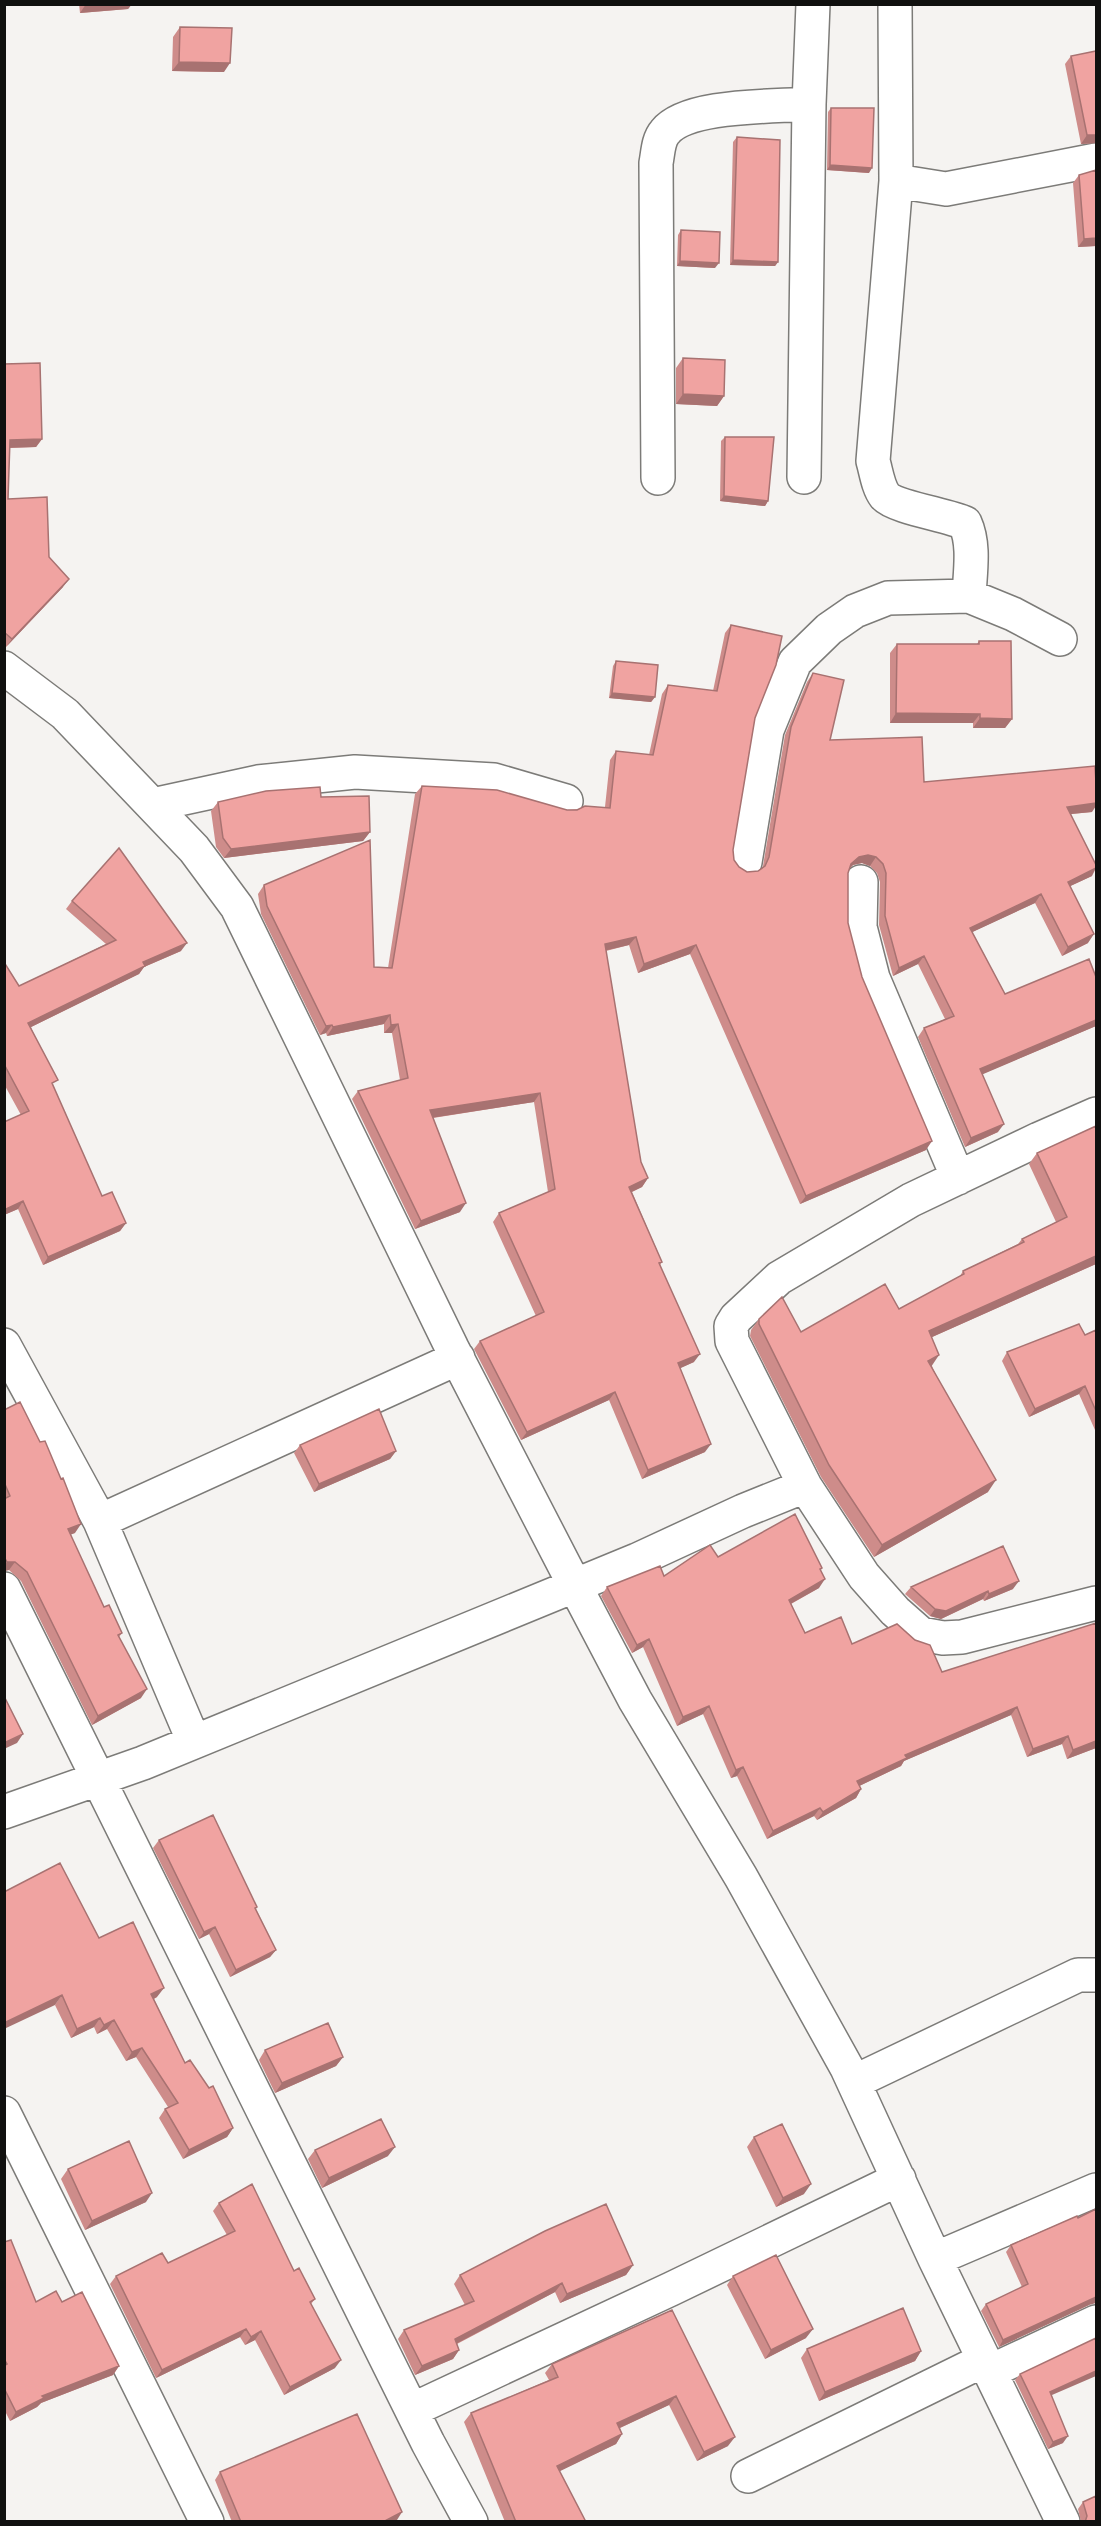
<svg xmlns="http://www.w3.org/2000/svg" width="1101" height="2526" viewBox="0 0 1101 2526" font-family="Roboto,sans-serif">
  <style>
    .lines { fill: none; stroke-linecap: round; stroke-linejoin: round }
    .street-casing { stroke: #7c7b78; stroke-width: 36 }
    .street { stroke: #fff; stroke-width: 33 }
    .wall { fill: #ce8c8a }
    .shaded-wall { fill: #a87271 }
    .building { fill: #f0a3a1; stroke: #a87271; stroke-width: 1.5 }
  </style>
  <rect width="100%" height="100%" fill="#f5f3f1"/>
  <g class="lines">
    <g class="street-casing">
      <path id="street" d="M 895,4 L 896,181 L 946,189 L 1096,160
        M 896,181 L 873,461 C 876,471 878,487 885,496 C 895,507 947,515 965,523 C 975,545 970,572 969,596
        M 804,477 L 809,104 L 813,4
        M 658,478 L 656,163 C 658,153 658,140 665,132 C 687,104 774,107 809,104
        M 4,668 L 65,714 L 194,849 L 237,907 L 452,1348 L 575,1586 L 635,1700 L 741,1877 L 847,2068 L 935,2259 L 1063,2522
        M 152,805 L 258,782 L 355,772 L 494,780 L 566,801
        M 745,862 L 767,730 L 795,662 L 829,629 L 855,611 L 888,598 L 969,596 L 1013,614 L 1060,639
        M 861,882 L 860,927 L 873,978 L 958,1178
        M 4,1345 L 100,1521 L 194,1742
        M 805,1486 L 732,1341 L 731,1326 L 736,1318 L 779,1278 L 911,1200 L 1039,1139 L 1096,1114
        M 100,1521 L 458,1358
        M 4,1589 L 428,2443 L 471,2522
        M 4,1812 L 143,1763 L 637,1560 L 743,1511 L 805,1486 L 864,1576 L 895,1611 L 921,1634 L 943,1638 L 962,1637 L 1096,1603
        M 854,2082 L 1078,1975 L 1096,1975
        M 4,2113 L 207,2522
        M 935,2259 L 1096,2190
        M 991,2371 L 1096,2322
        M 412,2410 L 671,2289 L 899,2179
        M 748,2476 L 984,2360"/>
    </g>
    <use href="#street" class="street"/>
  </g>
  <path class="wall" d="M 79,4 L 132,4 L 128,9 L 80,13 Z
    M 180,27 L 224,72 L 172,71 L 173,37 Z
    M 1071,56 L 1096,143 L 1081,144 L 1065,64 Z
    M 831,108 L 869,173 L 827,170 L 828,112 Z
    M 737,137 L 778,262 L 775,266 L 730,265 L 733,142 Z
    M 1096,170 L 1096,246 L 1078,247 L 1073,183 L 1079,175 Z
    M 681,230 L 715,268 L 677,266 L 678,235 Z
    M 683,358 L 724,396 L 717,406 L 676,404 L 676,368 Z
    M 4,364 L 42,439 L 36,447 L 9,448 L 8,499 L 49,557 L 63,587 L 6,647 L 4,645 Z
    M 725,437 L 768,501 L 765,506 L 720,501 L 721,441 Z
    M 731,625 L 755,718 L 733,850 L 734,860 L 739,867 L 747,872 L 758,871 L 762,868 L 763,866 L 785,735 L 807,682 L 813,673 L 830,740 L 924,782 L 1092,812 L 1071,814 L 1092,876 L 1070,886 L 1088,943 L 1062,956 L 1035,903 L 972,932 L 1005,994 L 1096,977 L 1096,1026 L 982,1074 L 998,1132 L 965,1147 L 918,1037 L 924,1028 L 945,1019 L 918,964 L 893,976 L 879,925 L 880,882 L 877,873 L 870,866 L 862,863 L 853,865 L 850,868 L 848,873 L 848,923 L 862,977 L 926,1150 L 800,1204 L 690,954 L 638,973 L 629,945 L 606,951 L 641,1162 L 648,1178 L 642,1187 L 632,1192 L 662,1262 L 660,1265 L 694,1362 L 680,1368 L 705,1452 L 642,1479 L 609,1400 L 521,1440 L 474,1349 L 480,1341 L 536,1316 L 493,1222 L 499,1213 L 548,1192 L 534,1102 L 433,1118 L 460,1212 L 415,1229 L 352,1099 L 358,1091 L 400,1080 L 392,1033 L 384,1033 L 384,1024 L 327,1036 L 326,1033 L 320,1035 L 261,914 L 258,894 L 264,885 L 374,967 L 388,968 L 415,794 L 422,786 L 567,810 L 605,807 L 610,760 L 616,751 L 649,755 L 662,694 L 668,685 L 713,691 L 725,633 Z
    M 979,641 L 1012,719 L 1005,728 L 973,728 L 973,723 L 890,723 L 890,653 L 897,644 L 977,644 Z
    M 616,661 L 655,697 L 651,702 L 609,698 L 613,666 Z
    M 321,797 L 370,832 L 363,841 L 224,858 L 216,847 L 211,811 L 218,802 Z
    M 72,901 L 181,951 L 144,967 L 139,974 L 31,1027 L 53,1086 L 102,1196 L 126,1223 L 120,1231 L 43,1265 L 18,1209 L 4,1215 L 4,1122 L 21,1115 L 4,1084 L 4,962 L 19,986 L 106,944 L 66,909 Z
    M 1096,1126 L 1096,1264 L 932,1337 L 932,1366 L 988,1492 L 874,1557 L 821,1477 L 750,1336 L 751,1330 L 759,1319 L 801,1332 L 899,1309 L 960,1276 L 963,1271 L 1018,1244 L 1022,1239 L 1056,1222 L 1029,1164 L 1037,1153 Z
    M 1096,1330 L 1096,1429 L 1095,1430 L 1079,1394 L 1029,1417 L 1002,1361 L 1007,1352 L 1085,1335 Z
    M 4,1410 L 75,1533 L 70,1534 L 104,1607 L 122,1633 L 119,1637 L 141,1698 L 92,1725 L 21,1581 L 9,1570 L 4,1571 Z
    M 300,1445 L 396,1451 L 390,1459 L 314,1492 L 294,1453 Z
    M 718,1557 L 822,1568 L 821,1570 L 819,1588 L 791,1604 L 805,1633 L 852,1644 L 942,1672 L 1096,1623 L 1096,1748 L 1067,1759 L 1062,1744 L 1027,1757 L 1011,1715 L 904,1761 L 901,1766 L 859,1786 L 861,1789 L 856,1798 L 817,1820 L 814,1816 L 767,1839 L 737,1776 L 731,1778 L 703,1714 L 677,1726 L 643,1647 L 632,1653 L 601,1596 L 607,1587 L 664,1576 Z
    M 911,1587 L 1013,1589 L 984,1601 L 983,1599 L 941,1619 L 930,1616 L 905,1594 Z
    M 159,1840 L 257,1907 L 256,1909 L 276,1950 L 270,1957 L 230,1977 L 209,1934 L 199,1939 L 153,1848 Z
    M 99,1938 L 157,1997 L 154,1999 L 185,2063 L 233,2128 L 227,2137 L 183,2159 L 159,2118 L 165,2109 L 168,2107 L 136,2057 L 126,2061 L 107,2029 L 97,2034 L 94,2027 L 71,2038 L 55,2005 Z
    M 265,2050 L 343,2057 L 336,2066 L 275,2093 L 259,2060 Z
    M 754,2137 L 804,2194 L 776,2207 L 747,2147 Z
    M 315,2150 L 388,2156 L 322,2188 L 308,2159 Z
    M 68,2169 L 146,2202 L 85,2230 L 61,2179 Z
    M 219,2203 L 294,2271 L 315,2299 L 311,2304 L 335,2368 L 284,2395 L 255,2340 L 245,2345 L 240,2337 L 156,2378 L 110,2284 L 116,2276 L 168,2263 L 227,2235 L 213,2211 Z
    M 4,2242 L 36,2302 L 62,2302 L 119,2366 L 113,2375 L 41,2403 L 37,2407 L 10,2421 L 4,2409 Z
    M 1011,2245 L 1089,2305 L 999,2347 L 981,2311 L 986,2304 L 1022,2287 L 1006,2252 Z
    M 633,2265 L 626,2275 L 560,2303 L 555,2292 L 457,2344 L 459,2350 L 453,2359 L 415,2375 L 398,2339 L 404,2330 L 465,2305 L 454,2284 L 460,2275 Z
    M 733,2276 L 806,2338 L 765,2359 L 727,2285 Z
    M 672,2310 L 728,2446 L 697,2461 L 669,2405 L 620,2428 L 622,2434 L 616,2444 L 559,2471 L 586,2522 L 505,2522 L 464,2422 L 471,2413 L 549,2380 L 545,2373 L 552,2364 Z
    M 807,2349 L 921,2351 L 915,2361 L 819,2401 L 801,2358 Z
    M 1020,2374 L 1052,2396 L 1063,2443 L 1048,2449 L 1015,2380 Z
    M 220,2472 L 397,2520 L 393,2522 L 232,2522 L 215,2480 Z
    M 1083,2502 L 1096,2522 L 1081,2522 L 1078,2509 Z"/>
  <path class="shaded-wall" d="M 86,4 L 132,4 L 128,9 L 80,13 Z
    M 179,62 L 230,63 L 224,72 L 172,71 Z
    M 1087,135 L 1096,135 L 1096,143 L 1081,144 Z
    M 830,165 L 872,168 L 869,173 L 827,170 Z
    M 1096,238 L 1096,246 L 1078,247 L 1084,239 Z
    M 733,260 L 778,262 L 775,266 L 730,265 Z
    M 680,261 L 719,263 L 715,268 L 677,266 Z
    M 683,394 L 724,396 L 717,406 L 676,404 Z
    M 42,439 L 36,447 L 4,448 L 10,440 Z
    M 724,496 L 768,501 L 765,506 L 720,501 Z
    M 69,579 L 63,587 L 6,647 L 12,639 Z
    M 612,693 L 655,697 L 651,702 L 609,698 Z
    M 896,713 L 980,714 L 973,723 L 890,723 Z
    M 980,718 L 1012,719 L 1005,728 L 973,728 Z
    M 1096,803 L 1096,806 L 1092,812 L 1061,815 L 1067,807 Z
    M 370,832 L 363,841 L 224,858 L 231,849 Z
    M 868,855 L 876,857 L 870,866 L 862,863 L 853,865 L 845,873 L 851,864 L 859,857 Z
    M 1096,868 L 1092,876 L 1062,890 L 1068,882 Z
    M 1041,894 L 1035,903 L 964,936 L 970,928 Z
    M 1094,934 L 1088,943 L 1062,956 L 1068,947 Z
    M 636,937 L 629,945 L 599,952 L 605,944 Z
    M 187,943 L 181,951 L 144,967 L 139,974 L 23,1031 L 28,1023 L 143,962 Z
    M 696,945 L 690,954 L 638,973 L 644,964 Z
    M 924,956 L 918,964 L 893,976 L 899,968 Z
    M 390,1015 L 384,1024 L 327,1036 L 333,1027 Z
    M 1096,1020 L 1096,1026 L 974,1078 L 980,1069 Z
    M 398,1024 L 392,1033 L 384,1033 L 391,1025 Z
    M 332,1025 L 326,1033 L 320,1035 L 326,1026 Z
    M 540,1093 L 534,1102 L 424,1119 L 430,1110 Z
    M 1004,1124 L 998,1132 L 965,1147 L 971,1138 Z
    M 932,1141 L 926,1150 L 800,1204 L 806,1196 Z
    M 648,1178 L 642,1187 L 623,1196 L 629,1187 Z
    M 23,1201 L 18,1209 L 4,1215 L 4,1210 Z
    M 466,1203 L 460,1212 L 415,1229 L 421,1221 Z
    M 126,1223 L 120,1231 L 43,1265 L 48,1257 Z
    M 1096,1256 L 1096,1264 L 921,1342 L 929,1331 Z
    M 700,1354 L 694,1362 L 672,1372 L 678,1363 Z
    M 939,1355 L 931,1367 L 928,1361 Z
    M 1085,1386 L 1079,1394 L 1029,1417 L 1035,1409 Z
    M 615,1392 L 609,1400 L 521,1440 L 527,1432 Z
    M 711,1444 L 705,1452 L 642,1479 L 648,1470 Z
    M 396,1451 L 390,1459 L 314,1492 L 319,1484 Z
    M 996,1480 L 988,1492 L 874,1557 L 882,1545 Z
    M 81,1524 L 75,1533 L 62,1538 L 68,1529 Z
    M 7,1562 L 15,1562 L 9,1570 L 4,1571 L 4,1566 Z
    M 825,1579 L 819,1588 L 783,1608 L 789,1600 Z
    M 1019,1581 L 1013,1589 L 984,1601 L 989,1594 Z
    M 988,1591 L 983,1599 L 941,1619 L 930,1616 L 935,1609 Z
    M 649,1639 L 643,1647 L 632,1653 L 637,1645 Z
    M 147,1689 L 141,1698 L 92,1725 L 98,1716 Z
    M 709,1706 L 703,1714 L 677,1726 L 683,1717 Z
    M 1017,1707 L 1011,1715 L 904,1761 L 901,1766 L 851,1790 L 857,1781 L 905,1755 Z
    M 23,1734 L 17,1743 L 4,1749 L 4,1743 Z
    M 1068,1736 L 1062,1744 L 1027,1757 L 1033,1749 Z
    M 1096,1741 L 1096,1748 L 1067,1759 L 1073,1750 Z
    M 743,1767 L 737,1776 L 731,1778 L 736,1770 Z
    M 861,1789 L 856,1798 L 817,1820 L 823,1812 Z
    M 820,1808 L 814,1816 L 767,1839 L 773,1831 Z
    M 215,1927 L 209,1934 L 199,1939 L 204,1932 Z
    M 276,1950 L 270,1957 L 230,1977 L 236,1970 Z
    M 164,1988 L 157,1997 L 145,2003 L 151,1994 Z
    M 62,1995 L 55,2005 L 4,2029 L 4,2023 Z
    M 100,2018 L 94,2027 L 71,2038 L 77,2029 Z
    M 114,2020 L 107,2029 L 97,2034 L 104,2025 Z
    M 142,2048 L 136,2057 L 126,2061 L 132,2052 Z
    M 343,2057 L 336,2066 L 275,2093 L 282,2083 Z
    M 233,2128 L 227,2137 L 183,2159 L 189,2150 Z
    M 395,2147 L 388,2156 L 322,2188 L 329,2178 Z
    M 811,2184 L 804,2194 L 776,2207 L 783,2198 Z
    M 152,2193 L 146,2202 L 85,2230 L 92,2221 Z
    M 633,2265 L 626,2275 L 560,2303 L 567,2294 Z
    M 562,2283 L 555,2292 L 448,2348 L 455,2339 Z
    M 1096,2297 L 1096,2303 L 1089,2305 L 999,2347 L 1003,2340 L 1094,2298 Z
    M 246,2329 L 240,2337 L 156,2378 L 162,2370 Z
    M 813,2329 L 806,2338 L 765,2359 L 771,2350 Z
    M 261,2331 L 255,2340 L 245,2345 L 251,2337 Z
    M 459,2350 L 453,2359 L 415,2375 L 422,2366 Z
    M 921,2351 L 915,2361 L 819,2401 L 825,2392 Z
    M 341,2360 L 335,2368 L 284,2395 L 290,2387 Z
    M 119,2366 L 113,2375 L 41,2403 L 37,2407 L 10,2421 L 16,2412 L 42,2396 Z
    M 1096,2371 L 1096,2376 L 1045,2398 L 1050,2392 Z
    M 676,2396 L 669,2405 L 611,2432 L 617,2423 Z
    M 622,2434 L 616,2444 L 550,2476 L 557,2466 Z
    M 1068,2436 L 1063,2443 L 1048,2449 L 1053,2442 Z
    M 735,2437 L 728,2446 L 697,2461 L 704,2452 Z
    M 402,2512 L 397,2520 L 393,2522 L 383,2522 Z"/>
  <path class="building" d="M 180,27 L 232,28 L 230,63 L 179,62 Z
    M 1096,51 L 1096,135 L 1087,135 L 1071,56 Z
    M 831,108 L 874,108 L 872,168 L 830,165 Z
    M 737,137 L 780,140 L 778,262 L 733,260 Z
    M 1096,170 L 1096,238 L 1084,239 L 1079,175 Z
    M 681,230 L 720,232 L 719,263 L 680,261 Z
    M 683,358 L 725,360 L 724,396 L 683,394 Z
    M 40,363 L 42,439 L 10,440 L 8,499 L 47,497 L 49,557 L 69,579 L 12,639 L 4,632 L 4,364 Z
    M 725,437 L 774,437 L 768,501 L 724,496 Z
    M 731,625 L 782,636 L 776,665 L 755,718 L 733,850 L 734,860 L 739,867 L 747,872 L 758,871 L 765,866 L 769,857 L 791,727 L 813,673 L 844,680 L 830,740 L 922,737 L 924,782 L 1095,766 L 1096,783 L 1096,803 L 1067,807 L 1096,865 L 1096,868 L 1068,882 L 1094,934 L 1068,947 L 1041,894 L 970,928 L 1005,994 L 1089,959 L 1096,977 L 1096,1020 L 980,1069 L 1004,1124 L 971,1138 L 924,1028 L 954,1016 L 924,956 L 899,968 L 885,916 L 886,873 L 883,864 L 876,857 L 868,855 L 859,857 L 851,864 L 848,873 L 848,923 L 862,977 L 932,1141 L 806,1196 L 696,945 L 644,964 L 636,937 L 605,944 L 641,1162 L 648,1178 L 629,1187 L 662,1262 L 659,1263 L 700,1354 L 678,1363 L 711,1444 L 648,1470 L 615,1392 L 527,1432 L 480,1341 L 544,1312 L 499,1213 L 555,1189 L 540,1093 L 430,1110 L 466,1203 L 421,1221 L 358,1091 L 408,1078 L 398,1024 L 391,1025 L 390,1015 L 333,1027 L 332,1025 L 326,1026 L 267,906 L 264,885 L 370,840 L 374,967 L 392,968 L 422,786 L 497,790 L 567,810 L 577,810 L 585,806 L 610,808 L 616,751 L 653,755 L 668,685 L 717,691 Z
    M 979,641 L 1011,641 L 1012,719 L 980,718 L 980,714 L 896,713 L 897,644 L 979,644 Z
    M 616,661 L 658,665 L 655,697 L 612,693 Z
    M 320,787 L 321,797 L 369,796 L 370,832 L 231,849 L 223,838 L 218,802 L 266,791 Z
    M 119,848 L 187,943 L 143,962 L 145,966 L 28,1023 L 58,1080 L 52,1083 L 102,1196 L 112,1192 L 126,1223 L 48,1257 L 23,1201 L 4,1210 L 4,1122 L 29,1111 L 4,1064 L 4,962 L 19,986 L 116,940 L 72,901 Z
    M 1096,1126 L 1096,1256 L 929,1331 L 939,1355 L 928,1361 L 996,1480 L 882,1545 L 829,1465 L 759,1324 L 759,1319 L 782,1297 L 801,1332 L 885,1284 L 899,1309 L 964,1274 L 963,1271 L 1024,1242 L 1022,1239 L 1067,1217 L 1037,1153 Z
    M 1079,1324 L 1085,1335 L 1096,1330 L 1096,1411 L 1085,1386 L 1035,1409 L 1007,1352 Z
    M 20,1402 L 40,1442 L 45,1441 L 61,1479 L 63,1478 L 81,1524 L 68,1529 L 104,1607 L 109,1605 L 122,1633 L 118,1635 L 147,1689 L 98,1716 L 27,1572 L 15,1562 L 7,1562 L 4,1557 L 4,1499 L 10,1496 L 4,1482 L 4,1410 Z
    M 379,1409 L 396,1451 L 319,1484 L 300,1445 Z
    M 795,1514 L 822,1568 L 820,1569 L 825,1579 L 789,1600 L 805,1633 L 841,1617 L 852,1644 L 897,1624 L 915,1640 L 930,1645 L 942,1672 L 1096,1623 L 1096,1741 L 1073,1750 L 1068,1736 L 1033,1749 L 1017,1707 L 905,1755 L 907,1758 L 857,1781 L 861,1789 L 823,1812 L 820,1808 L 773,1831 L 743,1767 L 736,1770 L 709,1706 L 683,1717 L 649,1639 L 637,1645 L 607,1587 L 660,1566 L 664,1576 L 710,1545 L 718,1557 Z
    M 1003,1546 L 1019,1581 L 989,1594 L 988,1591 L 946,1611 L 935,1609 L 911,1587 Z
    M 4,1696 L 23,1734 L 4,1743 Z
    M 213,1815 L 257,1907 L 255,1908 L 276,1950 L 236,1970 L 215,1927 L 204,1932 L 159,1840 Z
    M 60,1863 L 99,1938 L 133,1922 L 164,1988 L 151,1994 L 185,2063 L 190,2060 L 209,2088 L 213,2086 L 233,2128 L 189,2150 L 165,2109 L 178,2103 L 142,2048 L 132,2052 L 114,2020 L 104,2025 L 100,2018 L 77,2029 L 62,1995 L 4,2023 L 4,1892 Z
    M 328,2023 L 343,2057 L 282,2083 L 265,2050 Z
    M 381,2119 L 395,2147 L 329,2178 L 315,2150 Z
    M 782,2124 L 811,2184 L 783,2198 L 754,2137 Z
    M 129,2141 L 152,2193 L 92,2221 L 68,2169 Z
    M 252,2184 L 294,2271 L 299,2268 L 315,2299 L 310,2302 L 341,2360 L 290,2387 L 261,2331 L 251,2337 L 246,2329 L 162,2370 L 116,2276 L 162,2253 L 168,2263 L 235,2231 L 219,2203 Z
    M 606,2204 L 633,2265 L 567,2294 L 562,2283 L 455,2339 L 459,2350 L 422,2366 L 404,2330 L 474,2301 L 460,2275 L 545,2231 Z
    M 1096,2209 L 1096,2297 L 1094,2298 L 1003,2340 L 986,2304 L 1028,2284 L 1011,2245 L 1077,2216 L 1078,2218 Z
    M 11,2240 L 36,2302 L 56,2291 L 62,2302 L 82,2292 L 119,2366 L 42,2396 L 44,2398 L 16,2412 L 4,2388 L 4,2366 L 7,2364 L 4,2359 L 4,2242 Z
    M 776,2255 L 813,2329 L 771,2350 L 733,2276 Z
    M 903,2308 L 921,2351 L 825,2392 L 807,2349 Z
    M 672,2310 L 735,2437 L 704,2452 L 676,2396 L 617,2423 L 622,2434 L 557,2466 L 586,2522 L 516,2522 L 471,2413 L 558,2377 L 552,2364 Z
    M 1096,2338 L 1096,2371 L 1050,2392 L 1068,2436 L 1053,2442 L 1020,2374 Z
    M 357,2414 L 402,2512 L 383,2522 L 241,2522 L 220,2472 Z
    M 1096,2496 L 1096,2522 L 1085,2522 L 1087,2516 L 1083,2502 Z"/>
  <rect width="1101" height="2526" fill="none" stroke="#10100f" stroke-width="12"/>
</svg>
